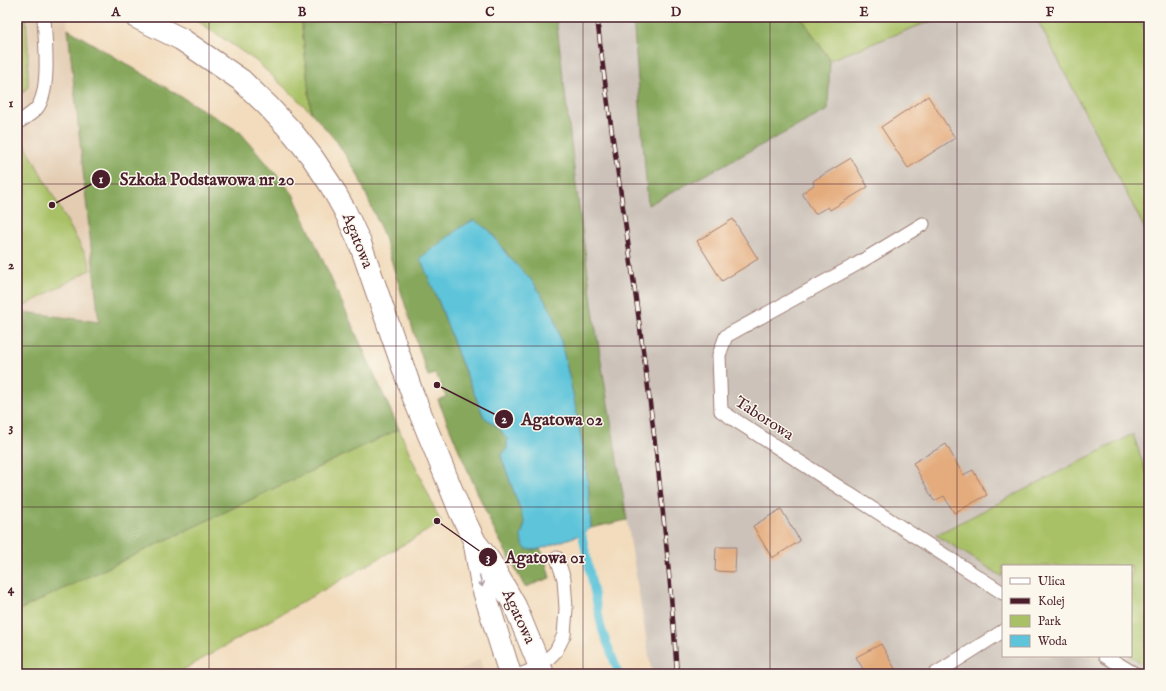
<svg xmlns="http://www.w3.org/2000/svg" width="1166" height="691" viewBox="0 0 1166 691" font-family="'IM FELL English',serif">
  <style>
    .built { fill: #e3ccb2 }
    .industrial { fill: #ccc2b9; fill-rule: evenodd }
    .green { fill: #a9c166; stroke: #7a7048 }
    .forest { fill: #86a75b; stroke: #686343 }
    .water { fill: #5dc4da; stroke: #547282 }
    .lines { fill: none; stroke-linecap: round; stroke-linejoin: round }
    .stream { stroke: #5dc4da; stroke-width: 8 }
    .building { fill: #e4ac7d }
    .lane-casing { stroke: #9e7e74; stroke-width: 15 }
    .street-casing { stroke: #9e7e74; stroke-width: 24 }
    .lane { stroke: #fff; stroke-width: 13 }
    .street { stroke: #fff; stroke-width: 22 }
    .rail-casing { stroke: #4a1f2b; stroke-width: 4.5 }
    .rail { stroke: #fbf7ec; stroke-width: 3; stroke-dasharray: 9; stroke-linecap: butt }
    .oneway { stroke: #ae9aa0 }
    .grid { fill: none; stroke: #4a1f2b; stroke-width: 1; stroke-opacity: 0.55 }
    .labels { text-anchor: middle; dominant-baseline: central; stroke-width: 3; stroke-linejoin: round; paint-order: stroke }
    .street-label { font-size: 16px; fill: #4a1f2b; stroke: #fbf7ec }
    .leader { fill: none; stroke: #4a1f2b; stroke-width: 1.5 }
    .callout-dot { fill: #4a1f2b; stroke: #fbf7ec; stroke-width: 1.5 }
    .mark-label { font-size: 12px; text-anchor: middle; font-weight: bold; fill: #fff }
    .callout-label { font-size: 17px; text-anchor: middle; font-weight: bold; fill: #4a1f2b; stroke: #fbf7ec; stroke-width: 3; stroke-linejoin: round; paint-order: stroke }
    .neatline { fill: none; stroke: #4a1f2b; stroke-width: 1.5 }
    .grid-label { font-size: 13px; text-anchor: middle; font-weight: bold; fill: #4a1f2b }
  </style>
  <rect width="100%" height="100%" fill="#fbf7ec"/>
  <filter id="ink" filterUnits="userSpaceOnUse"><feTurbulence type="fractalNoise" baseFrequency=".025" numOctaves="2"/><feDisplacementMap in="SourceGraphic" scale="8" xChannelSelector="R" yChannelSelector="G"/><feConvolveMatrix kernelMatrix="1 2 1 2 8 2 1 2 1" color-interpolation-filters="sRGB"/></filter>
  <filter id="wash" filterUnits="userSpaceOnUse"><feTurbulence type="fractalNoise" baseFrequency=".012" numOctaves="4" result="noise"/><feDisplacementMap in="SourceGraphic" scale="16" xChannelSelector="R" yChannelSelector="G"/><feGaussianBlur stdDeviation="0.9" result="paint"/><feColorMatrix in="noise" values="0 0 0 0 0 0 0 0 0 0 0 0 0 0 0 0 0 1.4 0 .05"/><feComposite in="paint" operator="in"/></filter>
  <g filter="url(#wash)">
    <rect width="100%" height="100%" fill="#f2dcbd"/>
    <path class="built" d="M 26,17 L 62,17 L 67,20 L 99,322 L 17,311 L 17,98 L 28,87 L 28,49 Z
      M 480,659 L 484,674 L 454,674 Z"/>
    <path class="industrial" d="M 556,17 L 1149,17 L 1149,674 L 652,674 L 595,324 L 577,193 ZM 1003,566 L 1131,566 L 1131,656 L 1003,656 Z"/>
    <path class="green" d="M 17,17 L 26,17 L 28,49 L 28,87 L 17,98 Z
      M 199,17 L 302,17 L 302,27 L 311,112 L 256,61 L 196,20 Z
      M 801,17 L 941,17 L 830,60 Z
      M 1036,17 L 1138,17 L 1149,37 L 1149,237 Z
      M 24,143 L 89,261 L 90,270 L 19,309 L 17,308 L 17,146 Z
      M 399,429 L 441,523 L 176,674 L 17,674 L 17,611 Z
      M 1133,434 L 1149,481 L 1149,668 L 1130,656 L 1131,566 L 1003,566 L 1003,577 L 936,535 Z"/>
    <path class="forest" d="M 302,17 L 556,17 L 577,193 L 595,324 L 627,520 L 591,528 L 588,482 L 581,437 L 573,394 L 562,346 L 554,315 L 490,231 L 461,227 L 421,258 L 440,305 L 459,357 L 484,417 L 499,428 L 507,439 L 507,448 L 501,456 L 525,523 L 521,536 L 533,550 L 540,549 L 544,555 L 550,578 L 525,587 L 493,528 L 461,455 L 438,400 L 446,397 L 436,374 L 428,376 L 419,349 L 383,234 L 357,173 L 337,142 L 311,112 L 302,27 Z
      M 633,17 L 801,17 L 830,60 L 828,110 L 648,205 Z
      M 68,29 L 240,132 L 293,194 L 399,429 L 17,611 L 17,311 L 99,322 Z"/>
    <path class="water" d="M 474,220 L 490,231 L 508,256 L 533,282 L 554,315 L 562,346 L 573,394 L 581,437 L 588,482 L 591,528 L 582,534 L 540,549 L 533,550 L 526,549 L 522,543 L 521,536 L 525,523 L 501,456 L 507,448 L 507,439 L 499,428 L 484,417 L 459,357 L 440,305 L 420,258 L 461,227 Z"/>
    <g class="lines">
      <path class="stream" d="M 582,534 L 602,630 L 619,674"/>
    </g>
    <g id="blocks">
      <path class="building" d="M 928,96 L 955,138 L 908,168 L 881,127 Z
        M 851,158 L 868,187 L 830,210 L 828,207 L 815,214 L 802,193 L 814,185 L 813,181 Z
        M 733,219 L 758,259 L 722,281 L 697,241 Z
        M 946,444 L 963,475 L 973,470 L 987,495 L 954,513 L 944,496 L 934,501 L 913,463 Z
        M 781,509 L 800,541 L 772,558 L 753,526 Z
        M 716,547 L 736,547 L 735,572 L 715,571 Z
        M 881,644 L 898,674 L 866,674 L 856,657 Z"/>
    </g>
  </g>
  <g filter="url(#ink)">
    <use href="#blocks" fill-opacity="0" stroke="#9e7e74" stroke-width="1"/>
    <g class="lines">
      <g class="lane-casing">
        <path id="lane" d="M 17,123 C 22,120 33,113 37,108 C 51,90 45,40 44,17
          M 923,224 L 857,264 L 726,336 L 719,355 L 721,411 L 1003,593
          M 1105,656 L 1135,674
          M 522,674 L 540,667 L 556,651 L 564,635 L 566,609 L 564,579 L 557,558
          M 935,674 L 1003,631"/>
      </g>
      <g class="street-casing">
        <path id="street" d="M 136,17 L 181,39 L 241,80 L 268,106 L 293,133 L 312,157 L 330,184 L 345,211 L 360,243 L 412,393 L 460,511 L 475,542 L 489,560 L 515,606 L 543,674
          M 475,545 L 482,585 L 510,674"/>
      </g>
      <use href="#lane" class="lane"/>
      <use href="#street" class="street"/>
      <g class="rail-casing">
        <path id="rail" d="M 597,17 C 608,116 625,215 638,314 C 655,433 669,553 677,674"/>
      </g>
      <use href="#rail" class="rail"/>
    </g>
    <defs><path id="oneway-shaft" d="M-6 0H5M1.5-3L5.5 0L1.5 3" fill="none" stroke-width="1.6" stroke-linecap="round" stroke-linejoin="round"/></defs>
    <use class="oneway" href="#oneway-shaft" transform="translate(481 581) rotate(77)"/>
  </g>
  <path class="grid" d="M 209,17 L 209,674M 396,17 L 396,674M 583,17 L 583,674M 770,17 L 770,674M 957,17 L 957,674M 17,184 L 1149,184M 17,346 L 1149,346M 17,507 L 1149,507"/>
  <g class="labels">
    <g class="street-label">
      <text transform="translate(357 241) rotate(68)">Agatowa</text>
      <text transform="translate(764 419) rotate(33)">Taborowa</text>
      <text transform="translate(518 617) rotate(65)">Agatowa</text>
    </g>
  </g>
  <path class="leader" d="M52 205L101 179M437 385L504 419M437 521L488 557"/>
  <g class="callout-dot">
    <circle cx="52" cy="205" r="4"/>
    <circle cx="437" cy="385" r="4"/>
    <circle cx="437" cy="521" r="4"/>
    <circle cx="101" cy="179" r="10"/>
    <circle cx="504" cy="419" r="10"/>
    <circle cx="488" cy="557" r="10"/>
  </g>
  <g class="mark-label">
    <text x="101" y="183">1</text>
    <text x="504" y="423">2</text>
    <text x="488" y="561">3</text>
  </g>
  <g class="callout-label">
    <text x="207" y="185">Szkoła Podstawowa nr 20</text>
    <text x="562" y="425">Agatowa 02</text>
    <text x="545" y="563">Agatowa 01</text>
  </g>
  <rect width="1166" height="691" fill="none" stroke="#fbf7ec" stroke-width="44"/>
  <rect x="1002" y="565" width="130" height="92" fill="#fbf7ec" stroke="#b4a19f"/>
  <rect x="1010" y="578" width="20" height="6" fill="#ffffff" stroke="#b4a19f"/>
  <text x="1038" y="585" font-size="12" fill="#4a1f2b">Ulica</text>
  <rect x="1010" y="598" width="20" height="6" fill="#4a1f2b" stroke="#b4a19f"/>
  <text x="1038" y="605" font-size="12" fill="#4a1f2b">Kolej</text>
  <rect x="1010" y="615" width="20" height="12" fill="#a9c166" stroke="#b4a19f"/>
  <text x="1038" y="625" font-size="12" fill="#4a1f2b">Park</text>
  <rect x="1010" y="635" width="20" height="12" fill="#5dc4da" stroke="#b4a19f"/>
  <text x="1038" y="645" font-size="12" fill="#4a1f2b">Woda</text>
  <rect x="22" y="22" width="1122" height="647" class="neatline"/>
  <g class="grid-label">
    <text x="116" y="16">A</text>
    <text x="302" y="16">B</text>
    <text x="490" y="16">C</text>
    <text x="676" y="16">D</text>
    <text x="864" y="16">E</text>
    <text x="1050" y="16">F</text>
    <text x="11" y="107">1</text>
    <text x="11" y="269">2</text>
    <text x="11" y="431">3</text>
    <text x="11" y="593">4</text>
  </g>
</svg>
